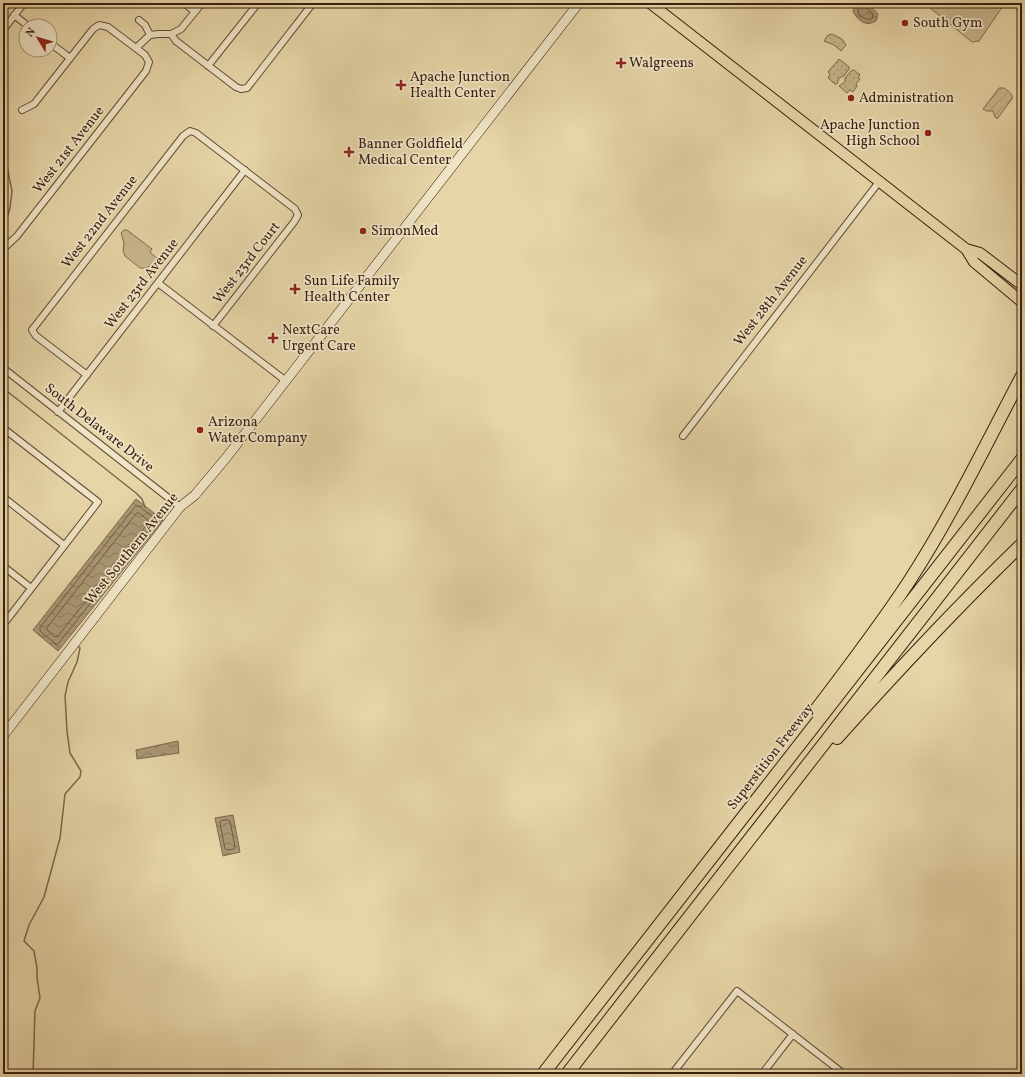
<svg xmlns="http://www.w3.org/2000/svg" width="1025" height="1077" viewBox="0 0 1025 1077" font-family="Vollkorn,serif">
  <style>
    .grass { fill: url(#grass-dots); stroke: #806a4e }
    .park { fill: #c8b68d; stroke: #806a4e }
    .garden { fill: url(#garden-furrows); stroke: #806a4e }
    .water { fill: url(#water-waves); stroke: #7c674c }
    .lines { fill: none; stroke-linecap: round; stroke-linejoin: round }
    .shore { stroke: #705b42; stroke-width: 1 }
    .stream { stroke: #7c674c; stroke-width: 1.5 }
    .street-casing { stroke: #634c36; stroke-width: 8 }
    .secondary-casing { stroke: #371f10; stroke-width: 10 }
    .primary-casing { stroke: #371f10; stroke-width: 12 }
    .highway-casing { stroke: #371f10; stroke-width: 14 }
    .street { stroke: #efe4c6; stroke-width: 6 }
    .secondary { stroke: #efe4c6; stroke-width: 9 }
    .primary { stroke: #e6d5a7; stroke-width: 10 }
    .highway { stroke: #e6d5a7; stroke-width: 12 }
    .poi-dot { fill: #8f2418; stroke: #efe4c6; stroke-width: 1.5 }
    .labels { text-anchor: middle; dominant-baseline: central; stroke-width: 3.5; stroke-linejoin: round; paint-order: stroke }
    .poi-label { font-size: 14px; fill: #371f10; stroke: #efe4c6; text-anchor: start }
    .street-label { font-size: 14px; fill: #371f10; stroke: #efe4c6 }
  </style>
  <defs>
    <pattern id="grass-dots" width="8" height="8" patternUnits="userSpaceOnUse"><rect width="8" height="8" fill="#c8b68d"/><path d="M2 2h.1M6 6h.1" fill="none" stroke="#ac9c79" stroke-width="1.8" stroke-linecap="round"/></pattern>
    <pattern id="garden-furrows" width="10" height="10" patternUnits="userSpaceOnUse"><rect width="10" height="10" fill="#c8b68d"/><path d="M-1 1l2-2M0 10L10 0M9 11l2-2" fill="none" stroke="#ac9c79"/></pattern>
    <pattern id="water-waves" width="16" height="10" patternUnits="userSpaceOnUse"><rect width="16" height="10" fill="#aa9774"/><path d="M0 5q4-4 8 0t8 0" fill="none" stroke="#8b7b5e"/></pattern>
  </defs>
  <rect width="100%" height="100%" fill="#e6d5a7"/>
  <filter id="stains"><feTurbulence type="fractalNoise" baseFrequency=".005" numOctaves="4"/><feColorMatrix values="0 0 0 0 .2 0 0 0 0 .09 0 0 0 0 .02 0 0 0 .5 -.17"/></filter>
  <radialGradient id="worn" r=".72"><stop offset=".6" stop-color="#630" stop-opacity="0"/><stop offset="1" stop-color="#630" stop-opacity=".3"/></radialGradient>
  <path class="grass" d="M 832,34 L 842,39 L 846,45 L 841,51 L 834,45 L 824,41 L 828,35 Z
    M 839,59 L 849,67 L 849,69 L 844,76 L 839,78 L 837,84 L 835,84 L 828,78 L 830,74 L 828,72 Z
    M 854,70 L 860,75 L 858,78 L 860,79 L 856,84 L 857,86 L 853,92 L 850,90 L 847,93 L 839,86 L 845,82 L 845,78 L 851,71 Z"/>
  <path class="park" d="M 924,3 L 1005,3 L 979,41 L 972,42 Z
    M 124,230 L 127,230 L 152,249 L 150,252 L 158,259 L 155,262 L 158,265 L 156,268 L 150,266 L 145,268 L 140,268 L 125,256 L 123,251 L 124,243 L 121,233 Z"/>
  <path class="garden" d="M 999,88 L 1004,88 C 1008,91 1013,93 1012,99 L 997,119 L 995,117 L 993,111 L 987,111 L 983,109 Z"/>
  <path class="water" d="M 858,3 C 867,3 872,7 878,14 L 876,21 C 866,27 858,21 853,11 L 855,6 Z
    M 136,499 L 163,520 L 58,651 L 33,630 Z
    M 178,741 L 179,753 L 137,759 L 136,750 Z
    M 233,815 L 240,852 L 223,856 L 215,818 Z"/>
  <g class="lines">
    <path class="shore" d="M 861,5 L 863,5 L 873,14 L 872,19 L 866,19 L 859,15 L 858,10 Z
      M 136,506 L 139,506 L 155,519 L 156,521 L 58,644 L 56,644 L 40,631 L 40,628 Z
      M 137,513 L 139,513 L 148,520 L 149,522 L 58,636 L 55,637 L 47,630 L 47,628 Z
      M 228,820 L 230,821 L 235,847 L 234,849 L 227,850 L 225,849 L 220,823 L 221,821 Z"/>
    <path class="stream" d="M 3,147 L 12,191 L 10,208 L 3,231
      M 3,388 L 136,493 L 142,499 L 145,507
      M 33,1074 L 35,1011 L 40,998 L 37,978 L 37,968 L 34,951 L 24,941 L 29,925 L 44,897 L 60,838 L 65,794 L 80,777 L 81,771 L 70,753 L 67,731 L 65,696 L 68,682 L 77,662 L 80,648 L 78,646"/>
    <g class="street-casing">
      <path id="street" d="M 184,3 L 195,12
        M 14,15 L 28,26
        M 139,20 L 145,25 L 150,35
        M 3,30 L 24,3
        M 171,34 L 176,41 L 236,87 L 241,89 L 247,88 L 313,3
        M 50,43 L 70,58
        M 136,48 L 150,35 L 159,34 L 171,34 L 181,29 L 202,3
        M 208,66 L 258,3
        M 3,249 L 17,236 L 146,71 L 149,62 L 145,55 L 108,27 L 99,25 L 93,29 L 34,104 L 22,110
        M 158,283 L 286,381
        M 3,368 L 180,507
        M 87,375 L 36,336 L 32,330 L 183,136 L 190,131 L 196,133 L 295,209 L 298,215 L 294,222 L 213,326
        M 58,412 L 245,170
        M 3,428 L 98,502 L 3,625
        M 683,436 L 879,182
        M 3,497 L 64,545
        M 3,566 L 31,588
        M 672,1074 L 737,991 L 844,1074
        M 762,1074 L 793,1034"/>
    </g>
    <g class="secondary-casing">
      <path id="secondary" d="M 3,736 L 180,507 L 195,495 L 226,458 L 579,3"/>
    </g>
    <g class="primary-casing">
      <path id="primary" d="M 650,3 L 966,249 L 974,262 L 1022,302
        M 966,249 L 980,253 L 1022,285"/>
    </g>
    <g class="highway-casing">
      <path id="highway" d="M 815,711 C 847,669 879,627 908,583 C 951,517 985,446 1022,376
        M 837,738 C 897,671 958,606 1022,544
        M 543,1074 L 1022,459
        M 567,1074 L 1022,489"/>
    </g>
    <use href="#street" class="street"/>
    <use href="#secondary" class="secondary"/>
    <use href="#primary" class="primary"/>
    <use href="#highway" class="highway"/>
  </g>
  <g class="poi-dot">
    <circle cx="905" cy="23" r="4"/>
    <path d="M619 57h4v4h4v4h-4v4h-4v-4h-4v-4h4z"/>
    <path d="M399 79h4v4h4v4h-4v4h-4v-4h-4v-4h4z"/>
    <circle cx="851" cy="98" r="4"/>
    <circle cx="928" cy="133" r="4"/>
    <path d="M347 146h4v4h4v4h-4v4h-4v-4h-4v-4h4z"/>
    <circle cx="363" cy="231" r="4"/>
    <path d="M293 283h4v4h4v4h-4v4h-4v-4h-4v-4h4z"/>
    <path d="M271 332h4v4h4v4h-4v4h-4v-4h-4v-4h4z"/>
    <circle cx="200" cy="430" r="4"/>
  </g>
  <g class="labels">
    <g class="poi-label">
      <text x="913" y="23">South Gym</text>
      <text x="629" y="63">Walgreens</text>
      <text x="410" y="77">Apache Junction<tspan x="410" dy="16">Health Center</tspan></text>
      <text x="859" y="98">Administration</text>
      <text x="920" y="125" text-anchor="end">Apache Junction<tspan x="920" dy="16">High School</tspan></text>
      <text x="358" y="144">Banner Goldfield<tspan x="358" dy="16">Medical Center</tspan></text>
      <text x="371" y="231">SimonMed</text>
      <text x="304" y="281">Sun Life Family<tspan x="304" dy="16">Health Center</tspan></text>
      <text x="282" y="330">NextCare<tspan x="282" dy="16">Urgent Care</tspan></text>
      <text x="208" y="422">Arizona<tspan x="208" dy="16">Water Company</tspan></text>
    </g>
    <g class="street-label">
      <text transform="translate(69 150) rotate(-52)">West 21st Avenue</text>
      <text transform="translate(100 222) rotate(-52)">West 22nd Avenue</text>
      <text transform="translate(247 263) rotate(-52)">West 23rd Court</text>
      <text transform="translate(142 284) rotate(-52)">West 23rd Avenue</text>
      <text transform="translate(771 301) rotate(-52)">West 28th Avenue</text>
      <text transform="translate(99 428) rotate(38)">South Delaware Drive</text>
      <text transform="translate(132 549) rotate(-51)">West Southern Avenue</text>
      <text transform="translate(771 757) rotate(-52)">Superstition Freeway</text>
    </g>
  </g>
  <rect width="1025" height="1077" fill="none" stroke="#e6d5a7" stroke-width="16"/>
  <rect x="4" y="4" width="1017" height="1069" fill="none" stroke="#371f10" stroke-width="2"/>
  <rect x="8" y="8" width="1009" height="1061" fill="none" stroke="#371f10"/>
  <g transform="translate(38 38) rotate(308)"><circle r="19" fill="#efe4c6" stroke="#a5957d"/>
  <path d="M0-3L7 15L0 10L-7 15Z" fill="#8f2418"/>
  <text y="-6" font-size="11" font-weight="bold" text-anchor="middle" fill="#371f10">N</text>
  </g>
  <rect width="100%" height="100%" filter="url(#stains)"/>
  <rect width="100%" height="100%" fill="url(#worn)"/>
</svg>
